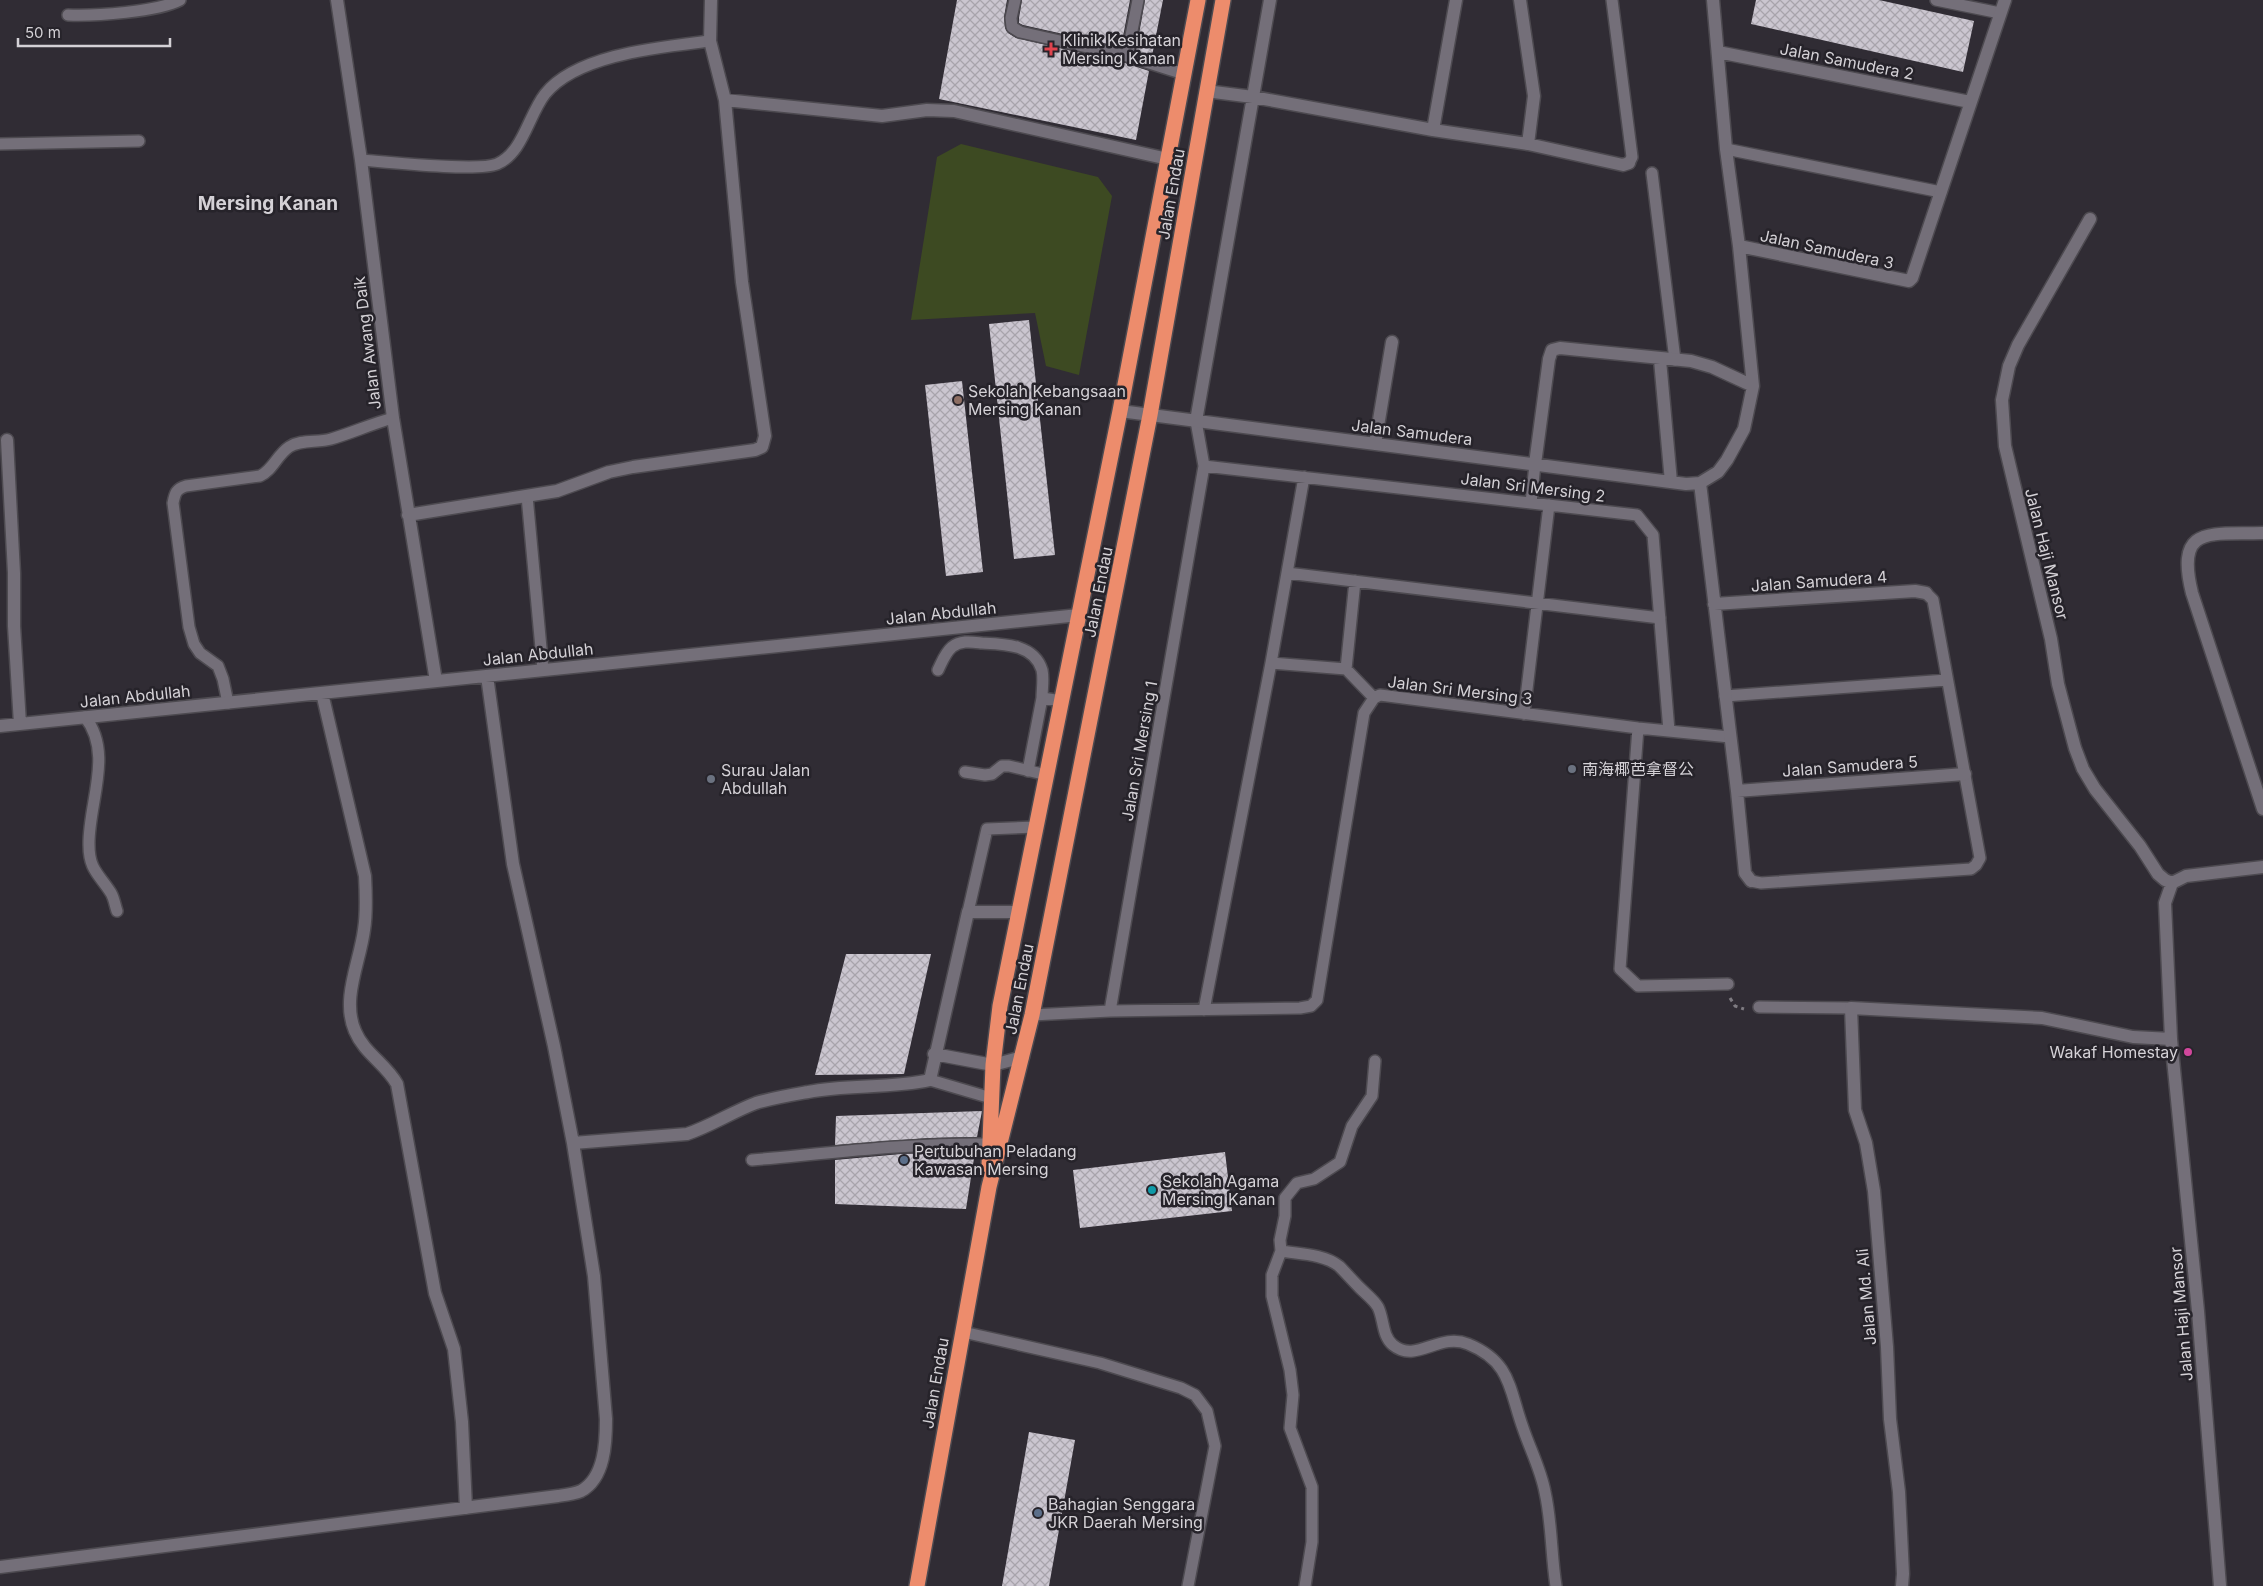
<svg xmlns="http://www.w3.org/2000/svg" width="2263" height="1586" viewBox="0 0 2263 1586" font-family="Inter,'Noto Sans SC',sans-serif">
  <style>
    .green { fill: #3d4a22 }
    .building { fill: url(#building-cross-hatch) }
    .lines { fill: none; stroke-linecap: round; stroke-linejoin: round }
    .lane-casing { stroke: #4d4a50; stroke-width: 14 }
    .street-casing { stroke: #4d4a50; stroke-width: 15 }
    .highway-casing { stroke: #4d4a50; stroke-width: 18 }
    .path { stroke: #7e7b81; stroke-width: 3; stroke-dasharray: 4 4; stroke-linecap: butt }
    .lane { stroke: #746f79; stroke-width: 11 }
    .street { stroke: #746f79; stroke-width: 12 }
    .highway { stroke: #ed8c6c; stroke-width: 15 }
    .health-dot { fill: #e0444e; stroke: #26232a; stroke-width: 2 }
    .education-dot { fill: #8d6e63; stroke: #26232a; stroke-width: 2 }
    .worship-dot { fill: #6b7280; stroke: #26232a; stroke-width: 2 }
    .hotel-dot { fill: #d1479c; stroke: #26232a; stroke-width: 2 }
    .service-dot { fill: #5c6f8a; stroke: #26232a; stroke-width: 2 }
    .culture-dot { fill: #0f9aa8; stroke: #26232a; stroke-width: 2 }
    .labels { text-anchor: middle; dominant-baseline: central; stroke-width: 5; stroke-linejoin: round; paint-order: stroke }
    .poi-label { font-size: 16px; fill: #d4d1d6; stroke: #26232a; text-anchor: start }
    .street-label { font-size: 16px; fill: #d4d1d6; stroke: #26232a }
    .quarter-label { font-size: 19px; font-weight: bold; fill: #d4d1d6; stroke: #26232a }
  </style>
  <defs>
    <pattern id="building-cross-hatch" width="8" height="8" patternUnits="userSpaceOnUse" patternTransform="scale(1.25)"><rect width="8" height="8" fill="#cbc6d0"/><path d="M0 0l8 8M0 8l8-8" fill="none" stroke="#a8a4ac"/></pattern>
  </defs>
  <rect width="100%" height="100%" fill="#302c34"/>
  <path class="green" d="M 961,144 L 1098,177 L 1112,196 L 1079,375 L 1046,366 L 1035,313 L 911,320 L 937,157 Z"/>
  <path class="building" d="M 957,0 L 1007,0 L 1004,17 L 1005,28 L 1008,33 L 1016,38 L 1125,63 L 1149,71 L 1136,140 L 939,99 Z
    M 1022,0 L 1130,0 L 1121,47 L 1023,25 L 1019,23 L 1019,18 Z
    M 1145,0 L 1163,0 L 1152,56 L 1136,51 Z
    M 1756,0 L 1879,0 L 1974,21 L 1963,72 L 1751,24 Z
    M 1029,320 L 1055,555 L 1014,559 L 989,324 Z
    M 962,381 L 983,572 L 946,576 L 925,385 Z
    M 846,954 L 931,954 L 904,1074 L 815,1075 Z
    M 982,1111 L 977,1137 L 929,1138 L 835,1145 L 836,1116 Z
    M 975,1152 L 966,1209 L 835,1204 L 835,1160 L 901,1154 Z
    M 1225,1152 L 1232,1211 L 1080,1228 L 1073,1170 Z
    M 1029,1432 L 1075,1440 L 1049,1586 L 1002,1586 Z"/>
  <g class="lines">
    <g class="lane-casing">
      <path id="lane" d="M 1015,0 L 1011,18 L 1012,27 L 1020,32 L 1127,56 L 1184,74
        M 1612,0 L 1632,157 L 1629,163
        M 1936,0 L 2000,13
        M 68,15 C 94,16 158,12 180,0
        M 1127,56 L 1138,0
        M 0,144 L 139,141
        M 1726,149 L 1941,192
        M 361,160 C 386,162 478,172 497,164 C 523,153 528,116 545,94 C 577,54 662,47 710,41
        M 1652,173 L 1675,360
        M 1204,466 L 1637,515 L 1653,535 L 1669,731
        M 527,496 L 543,670
        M 1531,503 L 1535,464
        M 1287,573 L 1660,618
        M 1271,663 L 1346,669 L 1355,581
        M 1346,669 L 1374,698
        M 938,670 C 942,662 945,653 952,647 C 961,640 972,642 982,643 C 1004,644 1034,644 1042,670 C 1044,679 1042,689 1042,698 L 1062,701
        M 1725,696 L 1947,680
        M 228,703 L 223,679 L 218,666 L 200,653 L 194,644 L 189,627 L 173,503 C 175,493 176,489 186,486 L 260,476 C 273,470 277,455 289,447 C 301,439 317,443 331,439 C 352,433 371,424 393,418
        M 1524,714 L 1549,505
        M 85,717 C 114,753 88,804 89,845 C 89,870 99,874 111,893 C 114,898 115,905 117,911
        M 1638,728 L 1620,969 L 1638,986 L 1728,984
        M 1028,771 L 1042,698
        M 965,772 L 985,775 L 992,774 L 1002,766 L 1009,766 L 1047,775
        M 1751,881 L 1761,883 L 1971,869 L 1976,865 L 1980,858 L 1933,600 L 1926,593
        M 968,912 L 987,829 L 1036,827
        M 1759,1007 L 1851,1008
        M 1204,1010 L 1271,663 L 1304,477
        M 1110,1011 L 1300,1008 L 1311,1006 L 1317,1000 L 1364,713 L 1374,698 L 1380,695 L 1638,728 L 1730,737
        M 1032,1015 L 1110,1011 L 1204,466 L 1196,421
        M 930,1080 L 991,1098
        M 752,1160 C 831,1153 910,1143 989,1144
        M 1281,1251 C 1299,1254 1324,1254 1339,1266 C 1346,1273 1353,1281 1360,1288 C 1366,1294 1374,1300 1378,1307 C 1384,1319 1382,1336 1393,1345 C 1416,1364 1439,1332 1468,1344 C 1512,1362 1509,1390 1523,1428 C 1530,1449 1541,1470 1545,1492 C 1552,1523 1551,1555 1556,1586
        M 963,1332 L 1100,1363 L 1181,1388 L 1195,1395 L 1207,1411 L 1215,1446 L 1188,1586
        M 1305,1586 L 1312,1542 L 1312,1487 L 1290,1428 L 1293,1395 L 1290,1370 L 1272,1296 L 1272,1275 L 1281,1251 L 1280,1240 L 1285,1216 L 1285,1198 L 1297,1183 L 1314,1179 L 1340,1162 L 1352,1126 L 1372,1096 L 1375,1061"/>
    </g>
    <g class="street-casing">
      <path id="street" d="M 337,0 L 361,160 L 393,418 L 436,681
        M 1520,0 L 1534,96 L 1528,144
        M 1718,52 L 1970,102
        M 1206,91 L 1253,97 L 1433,130 L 1528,144 L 1623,165 L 1629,163
        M 725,100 L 882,116 L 927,110 L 954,111 L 1168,159
        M 1433,130 L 1456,0
        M 2090,219 L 2018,345 L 2009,366 L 2002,400 L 2005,446 L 2051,639 L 2058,684 L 2075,748 L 2083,769 L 2095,789 L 2140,846 L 2158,874 L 2165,880 L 2172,883
        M 1739,246 L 1909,281 L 1912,278 L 2005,0
        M 1660,360 L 1671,482
        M 1120,411 L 1686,484 L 1700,483 L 1718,472 L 1727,460 L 1744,429 L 1753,386 L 1739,246 L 1726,149 L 1713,0
        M 1196,421 L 1270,0
        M 7,440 L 14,573 L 14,626 L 20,724
        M 1375,444 L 1392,342
        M 1535,464 L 1549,359 L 1552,350 L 1560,348 L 1691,361 L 1712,367 L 1753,386
        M 1700,483 L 1737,791 L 1745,873 L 1751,881
        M 408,515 L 557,491 L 609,472 L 633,467 L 755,450 L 762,447 L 765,436 L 742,282 L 725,100 L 710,41 L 711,0
        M 2263,533 C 2210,535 2175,524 2192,593 L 2263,809
        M 1714,604 L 1915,591 L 1926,593
        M 322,693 L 365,876 C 366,894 367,912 364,930 C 360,962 341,999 355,1031 C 364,1053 386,1064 397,1084 L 435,1293 L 454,1349 L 462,1422 L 466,1508
        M 0,726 L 1079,615
        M 1737,791 L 1965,774
        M 2171,1039 L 2165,903 L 2172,883 L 2186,876 L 2263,867
        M 934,1054 L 993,1065 L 1023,1057
        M 573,1143 L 687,1134 C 711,1126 732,1112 756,1103 C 773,1098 791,1095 808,1092 C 848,1084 890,1089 930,1080 L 968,912 L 1019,912
        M 0,1567 L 558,1496 C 565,1495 574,1494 581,1491 C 605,1478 606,1442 606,1419 L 594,1276 L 573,1143 L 554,1046 L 513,864 L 487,676
        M 1902,1586 L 1903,1574 L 1899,1492 L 1890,1419 L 1887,1347 L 1874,1191 L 1866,1143 L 1855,1110 L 1851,1008 L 2042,1018 L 2133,1037 L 2171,1039 L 2198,1311 L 2220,1586"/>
    </g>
    <g class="highway-casing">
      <path id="highway" d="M 989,1166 L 993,1065 L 1000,1006 L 1120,411 L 1198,0
        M 917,1586 L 989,1187 L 1032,1015 L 1150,415 L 1223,0"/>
    </g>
    <path class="path" d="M 1730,998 L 1735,1006 L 1744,1009"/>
    <use href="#lane" class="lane"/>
    <use href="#street" class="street"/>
    <use href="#highway" class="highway"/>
  </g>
  <path class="health-dot" d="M1048.5 41.5h5v5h5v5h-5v5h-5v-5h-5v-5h5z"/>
  <circle class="education-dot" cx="958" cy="400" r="5"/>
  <g class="worship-dot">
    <circle cx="1572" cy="769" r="5"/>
    <circle cx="711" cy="779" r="5"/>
  </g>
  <circle class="hotel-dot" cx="2188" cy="1052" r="5"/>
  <g class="service-dot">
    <circle cx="904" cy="1160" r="5"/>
    <circle cx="1038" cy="1513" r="5"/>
  </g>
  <circle class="culture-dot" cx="1152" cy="1190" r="5"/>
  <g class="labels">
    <g class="poi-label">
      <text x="1062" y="40">Klinik Kesihatan<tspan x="1062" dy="18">Mersing Kanan</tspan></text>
      <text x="968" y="391">Sekolah Kebangsaan<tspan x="968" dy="18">Mersing Kanan</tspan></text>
      <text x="1582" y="769">南海椰芭拿督公</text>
      <text x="721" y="770">Surau Jalan<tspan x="721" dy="18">Abdullah</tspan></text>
      <text x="2178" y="1052" text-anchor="end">Wakaf Homestay</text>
      <text x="914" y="1151">Pertubuhan Peladang<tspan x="914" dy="18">Kawasan Mersing</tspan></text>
      <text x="1162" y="1181">Sekolah Agama<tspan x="1162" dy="18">Mersing Kanan</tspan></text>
      <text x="1048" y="1504">Bahagian Senggara<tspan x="1048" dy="18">JKR Daerah Mersing</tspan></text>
    </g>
    <g class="street-label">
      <text transform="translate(1847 61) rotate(11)">Jalan Samudera 2</text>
      <text transform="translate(1171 194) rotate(-80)">Jalan Endau</text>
      <text transform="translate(1827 249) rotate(12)">Jalan Samudera 3</text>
      <text transform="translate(367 343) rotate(-97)">Jalan Awang Daik</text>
      <text transform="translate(1412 432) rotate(7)">Jalan Samudera</text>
      <text transform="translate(1533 487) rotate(7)">Jalan Sri Mersing 2</text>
      <text transform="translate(2047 554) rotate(76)">Jalan Haji Mansor</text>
      <text transform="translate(1819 581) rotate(-4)">Jalan Samudera 4</text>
      <text transform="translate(1098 592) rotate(-79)">Jalan Endau</text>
      <text transform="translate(941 613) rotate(-6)">Jalan Abdullah</text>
      <text transform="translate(538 654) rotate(-6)">Jalan Abdullah</text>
      <text transform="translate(1460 690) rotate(7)">Jalan Sri Mersing 3</text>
      <text transform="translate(135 696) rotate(-6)">Jalan Abdullah</text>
      <text transform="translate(1139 751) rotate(-80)">Jalan Sri Mersing 1</text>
      <text transform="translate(1850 766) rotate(-4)">Jalan Samudera 5</text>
      <text transform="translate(1019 989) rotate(-79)">Jalan Endau</text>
      <text transform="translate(1866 1297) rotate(-95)">Jalan Md. Ali</text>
      <text transform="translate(2181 1314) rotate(-95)">Jalan Haji Mansor</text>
      <text transform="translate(935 1383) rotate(-80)">Jalan Endau</text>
    </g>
    <g class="quarter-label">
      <text x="268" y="203">Mersing Kanan</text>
    </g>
  </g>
  <path d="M18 38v8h152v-8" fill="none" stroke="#d4d1d6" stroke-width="2.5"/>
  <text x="25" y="38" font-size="15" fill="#d4d1d6" stroke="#26232a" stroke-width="4" paint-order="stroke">50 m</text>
</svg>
